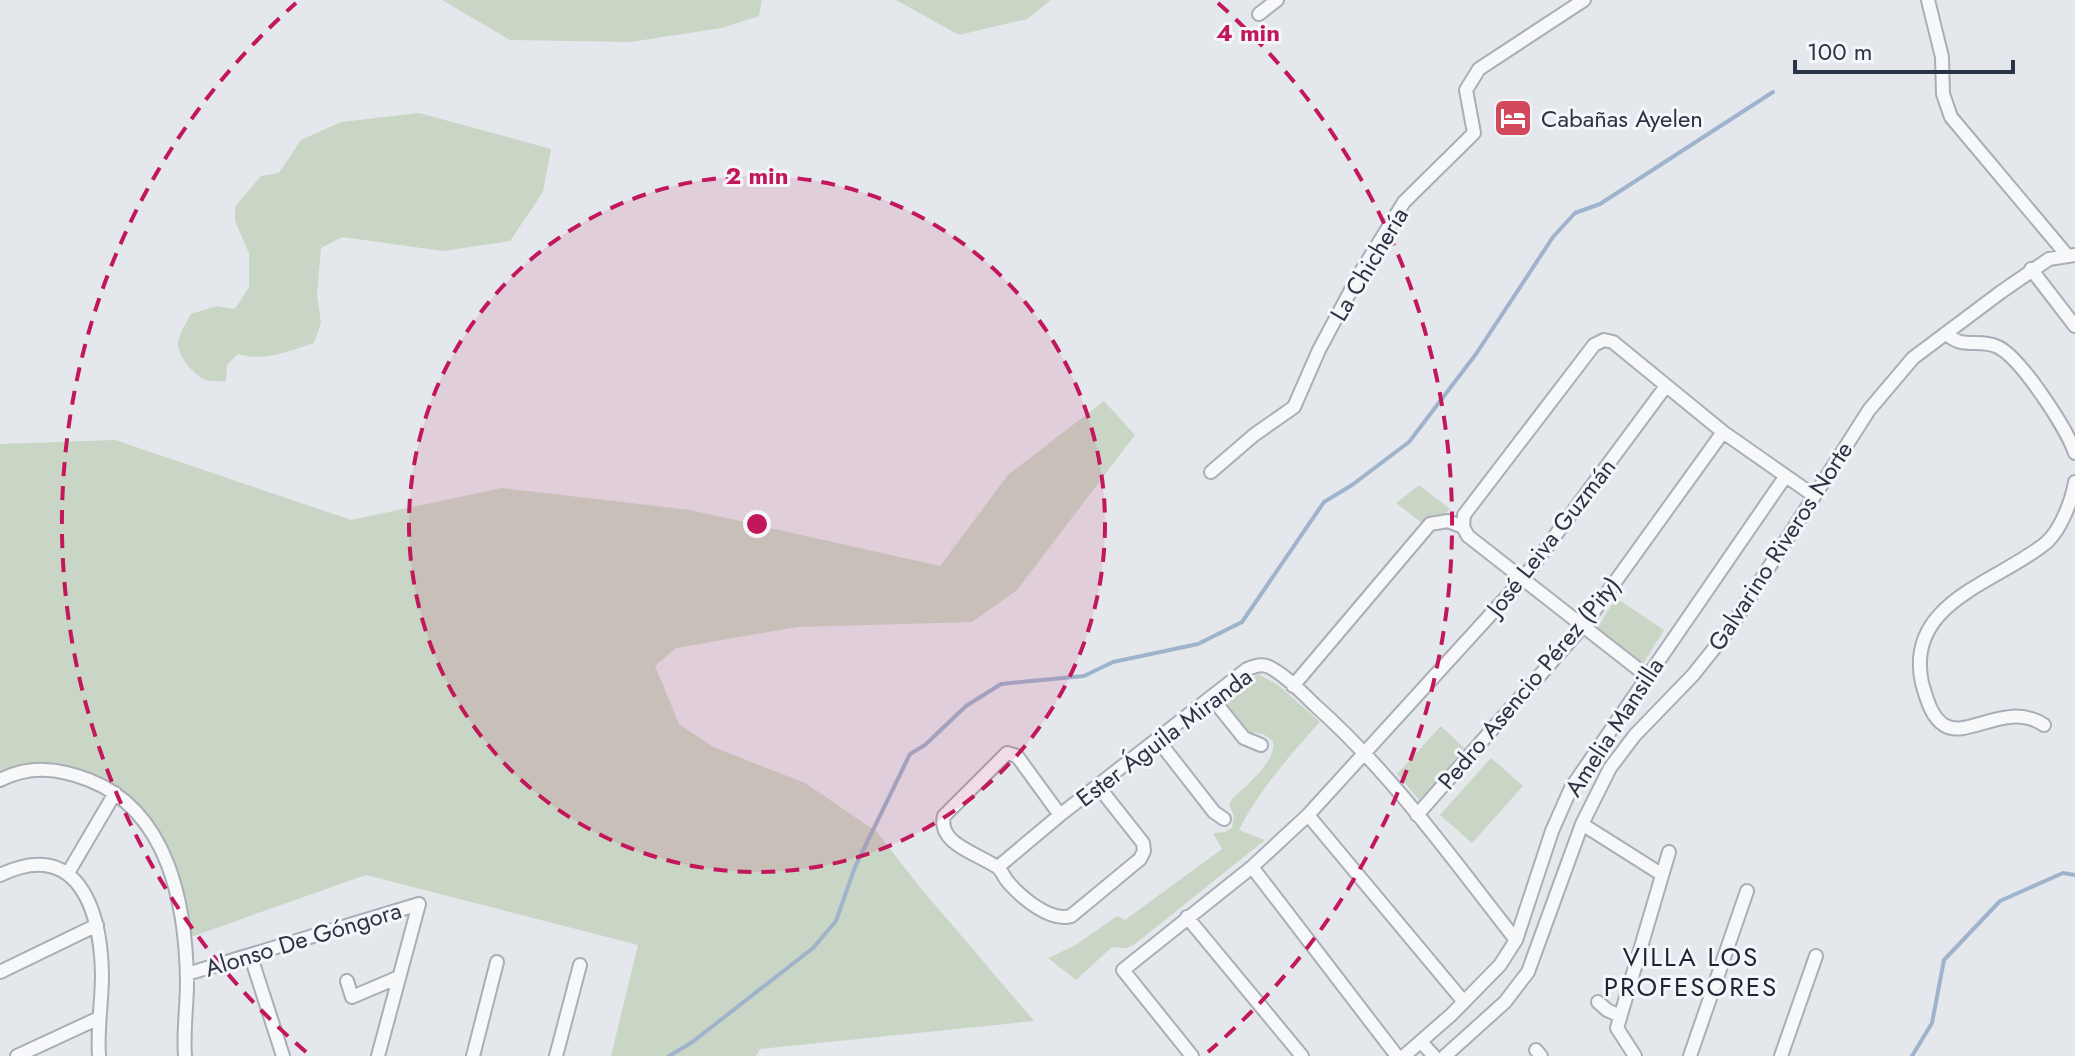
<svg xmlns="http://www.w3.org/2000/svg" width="2075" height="1056" viewBox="0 0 2075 1056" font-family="Jost,sans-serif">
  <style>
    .green { fill: #c9d6c5 }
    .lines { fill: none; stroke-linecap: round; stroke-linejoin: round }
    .stream { stroke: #9fb4cc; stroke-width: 4 }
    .street-casing { stroke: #a9aeb7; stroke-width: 16 }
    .street { stroke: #f7f8fa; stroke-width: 12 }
    .ring { fill: none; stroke: #c2185b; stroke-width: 4; stroke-dasharray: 14 10 }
    .labels { text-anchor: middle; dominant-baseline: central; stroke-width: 6; stroke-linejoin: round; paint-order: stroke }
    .poi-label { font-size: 24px; fill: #2b3445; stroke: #f4f6f9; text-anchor: start }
    .street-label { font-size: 24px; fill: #2b3445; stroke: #f4f6f9 }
    .neighbourhood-label { font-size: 26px; letter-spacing: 2px; fill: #1d2536; stroke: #f4f6f9 }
    .centre { fill: #c2185b; stroke: #f4f6f9; stroke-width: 4 }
    .ring-label { font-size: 24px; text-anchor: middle; font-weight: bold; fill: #c2185b; stroke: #f4f6f9; stroke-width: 6; stroke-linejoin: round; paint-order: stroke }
  </style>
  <rect width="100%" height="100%" fill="#e4e7ec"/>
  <path class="green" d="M 442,0 L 762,0 L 759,16 L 722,28 L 630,42 L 510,40 Z
    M 896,0 L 1051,0 L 1027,19 L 959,35 Z
    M 419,113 L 551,149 L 543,192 L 510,241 L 443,251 L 342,237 L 321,248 L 317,295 L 321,323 L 314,343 C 289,351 264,362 238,354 L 227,365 L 226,381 C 219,381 212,382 206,380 C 195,376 179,358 178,345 C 178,335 186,323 191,314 L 217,306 L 235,309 L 249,287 L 249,253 L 235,221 L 235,207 L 261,176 L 279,173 L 301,140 L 341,122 Z
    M 1104,401 L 1135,435 L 1017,590 L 972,622 L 797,627 L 676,648 L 655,666 L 679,724 L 713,747 L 805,783 L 877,832 L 919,886 L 1034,1021 L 760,1049 L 756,1056 L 611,1056 L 638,945 L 366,875 L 185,939 L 175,883 L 136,811 L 72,774 L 0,778 L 0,444 L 115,440 L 351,520 L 502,488 L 690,510 L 940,566 L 1008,475 Z
    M 1419,485 L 1450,509 L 1440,518 L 1422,523 L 1396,503 Z
    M 1616,598 L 1664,630 L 1643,664 L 1597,628 Z
    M 1258,674 L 1278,685 L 1320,722 C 1290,755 1260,789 1239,830 L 1265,840 L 1135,944 L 1127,948 L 1112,947 L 1076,980 L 1048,958 L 1074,946 L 1117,916 L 1125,920 L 1222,849 L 1213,833 L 1225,832 L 1232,828 L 1234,816 L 1229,805 L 1232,799 C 1246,785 1277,762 1273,741 L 1263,734 L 1250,732 L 1226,708 L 1228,697 Z
    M 1441,726 L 1464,748 L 1420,801 L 1397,774 Z
    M 1491,758 L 1523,786 L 1472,843 L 1440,815 Z"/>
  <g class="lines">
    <path class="stream" d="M 669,1056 L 691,1043 L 813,948 L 836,921 L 855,867 L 910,754 L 925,745 L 966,706 L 1001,684 L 1084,676 L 1113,662 L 1198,644 L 1242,622 L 1324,502 L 1352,485 L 1409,442 L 1476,354 L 1553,237 L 1575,213 L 1600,204 L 1773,92
      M 1912,1056 L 1932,1023 L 1944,960 L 2000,901 L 2063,873 L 2075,875"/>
    <g class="street-casing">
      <path id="street" d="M 1928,0 L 1942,57 L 1943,94 L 1951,117 L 2066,254
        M 1259,14 L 1277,0
        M 2031,269 L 2075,326
        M 1946,333 C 1961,350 1980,338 1998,347 C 2021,358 2067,429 2075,453
        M 1211,472 L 1254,435 L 1294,407 L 1319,350 L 1359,275 L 1404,202 L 1474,133 L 1466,90 L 1479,69 L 1584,0
        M 1647,676 L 1468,536 L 1463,527 L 1464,515 L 1594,345 L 1604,340 L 1613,342 L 1723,432 L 1813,495
        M 1293,686 L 1430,524 L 1448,521 L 1463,527
        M 1211,697 L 1244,738 L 1261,745
        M 2044,725 C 2007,700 1967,740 1944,725 C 1931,717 1926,697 1922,683 C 1904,601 2000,582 2047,542 C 2061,529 2072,500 2075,482
        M 1157,739 L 1214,812 L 1224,819
        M 0,780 C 30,765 58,768 89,780 C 169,811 186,906 187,982 C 187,1007 183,1032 185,1056
        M 1060,815 L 1017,756 L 1007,753 L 944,816 C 937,844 979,854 997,867 C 1002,870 1004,878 1008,882 C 1022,898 1050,922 1071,916 L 1140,859 L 1144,851 L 1143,843 L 1098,786
        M 1308,815 L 1464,1002
        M 1417,815 L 1584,625 L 1723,432
        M 1582,824 L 1661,874
        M 998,867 L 1060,815 L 1247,669 C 1255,666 1263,663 1271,668 C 1288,677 1303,694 1317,707 C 1393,775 1453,860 1516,940
        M 1252,867 L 1397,1056
        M 68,873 L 115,793
        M 0,875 C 78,837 101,911 102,975 C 102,1002 97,1029 99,1056
        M 1187,917 L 1302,1056
        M 251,957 L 283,1056
        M 0,972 L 97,925
        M 187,974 L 419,904
        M 347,981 L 352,997 L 399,977
        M 1598,1002 L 1607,1010 L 1620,1016
        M 1422,1043 L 1434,1056
        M 1536,1050 L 1541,1056
        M 17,1056 L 99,1018
        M 378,1056 L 419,904
        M 473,1056 L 497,962
        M 556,1056 L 580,965
        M 1192,1056 L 1123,970 L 1252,867 L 1308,815 L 1523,579 L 1666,386
        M 1404,1056 L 1451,1015 L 1500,965 L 1516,940 L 1552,831 L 1571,788 L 1785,477
        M 1445,1056 L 1505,1002 L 1528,972 L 1582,824 L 1610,768 L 1635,735 L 1693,675 L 1729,630 L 1869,410 L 1913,358 L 2001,292 L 2049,259 L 2075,255
        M 1635,1056 L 1617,1028 L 1669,852
        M 1690,1056 L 1747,891
        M 1781,1056 L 1816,956"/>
    </g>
    <use href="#street" class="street"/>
  </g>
  <circle cx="757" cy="524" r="348" fill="#c2185b" fill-opacity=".12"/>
  <g class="ring">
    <circle cx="757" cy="524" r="348"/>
    <path d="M306 1052A695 695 0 0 1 296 3M1218 3A695 695 0 0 1 1208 1052"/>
  </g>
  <defs>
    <g id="hotel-square" transform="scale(2)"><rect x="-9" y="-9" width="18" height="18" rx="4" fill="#d1495b" stroke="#f4f6f9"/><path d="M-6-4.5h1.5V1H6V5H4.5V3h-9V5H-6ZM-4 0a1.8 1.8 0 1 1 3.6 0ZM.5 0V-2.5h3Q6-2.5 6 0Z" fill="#fff"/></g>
  </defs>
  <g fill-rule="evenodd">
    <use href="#hotel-square" x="1513" y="118"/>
  </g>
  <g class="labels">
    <g class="poi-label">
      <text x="1541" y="118">Cabañas Ayelen</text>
    </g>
    <g class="street-label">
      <text transform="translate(1369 264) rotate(-59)">La Chichería</text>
      <text transform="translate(1551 537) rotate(-52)">José Leiva Guzmán</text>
      <text transform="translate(1780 546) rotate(-57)">Galvarino Riveros Norte</text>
      <text transform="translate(1529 683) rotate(-50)">Pedro Asencio Pérez (Pity)</text>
      <text transform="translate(1614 727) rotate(-57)">Amelia Mansilla</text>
      <text transform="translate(1164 737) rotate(-37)">Ester Águila Miranda</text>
      <text transform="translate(303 939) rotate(-17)">Alonso De Góngora</text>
    </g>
    <g class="neighbourhood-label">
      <text x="1691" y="957">VILLA LOS<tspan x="1691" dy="30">PROFESORES</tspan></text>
    </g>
  </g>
  <circle cx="757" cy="524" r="12" class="centre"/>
  <g class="ring-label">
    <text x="1248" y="41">4 min</text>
    <text x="757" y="184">2 min</text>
  </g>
  <path d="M1795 60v12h218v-12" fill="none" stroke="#2b3445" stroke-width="4"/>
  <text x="1807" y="60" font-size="24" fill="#2b3445" stroke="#f4f6f9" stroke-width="6" paint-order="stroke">100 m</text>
</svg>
